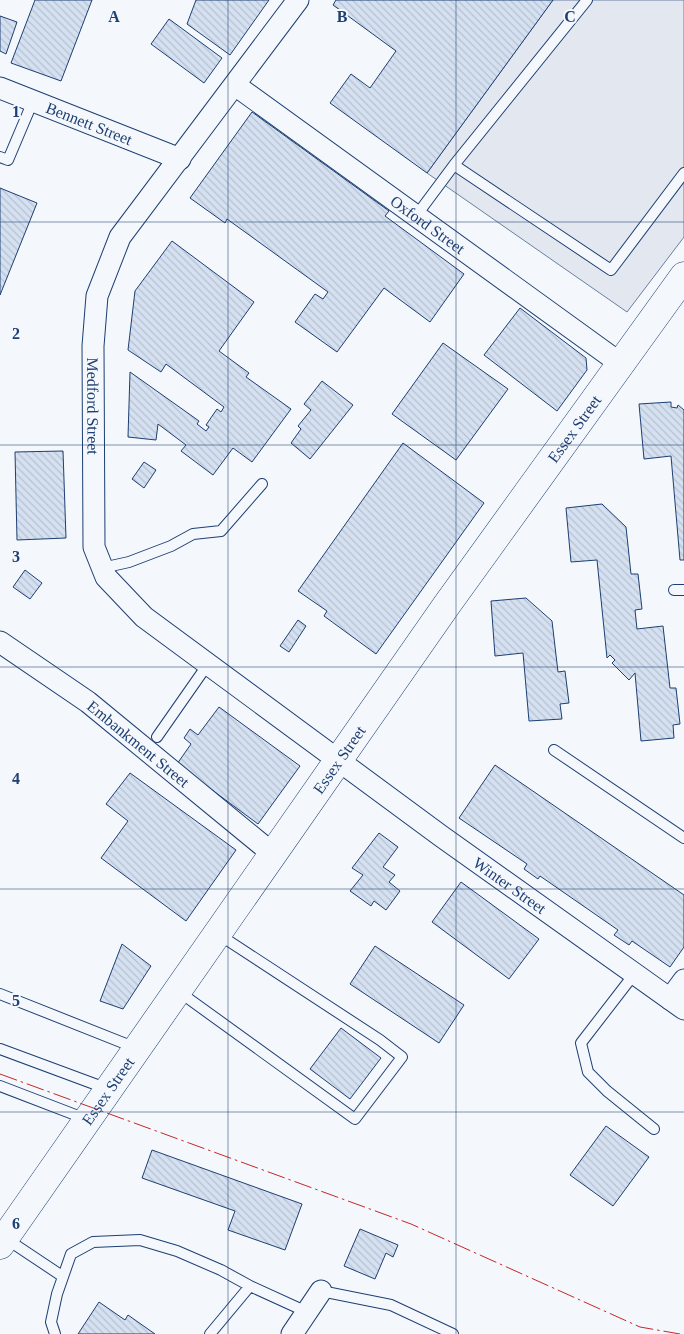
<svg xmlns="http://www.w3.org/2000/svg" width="684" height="1334" viewBox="0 0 684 1334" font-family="'Times New Roman',serif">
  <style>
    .parking { fill: #e3e8f0; stroke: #687fa3 }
    .building { fill: url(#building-back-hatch); stroke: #1d3f73 }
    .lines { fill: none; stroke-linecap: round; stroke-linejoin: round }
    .service-casing { stroke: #1d3f73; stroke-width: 12 }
    .minor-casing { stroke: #1d3f73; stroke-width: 23 }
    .secondary-casing { stroke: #1d3f73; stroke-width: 29 }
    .service { stroke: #f4f7fb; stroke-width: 10 }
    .minor { stroke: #f4f7fb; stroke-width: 21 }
    .secondary { stroke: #f4f7fb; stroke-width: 28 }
    .power { stroke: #c62828; stroke-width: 1; stroke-dasharray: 18 4 2.5 4; stroke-linecap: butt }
    .grid { fill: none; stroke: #1d3f73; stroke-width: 1; stroke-opacity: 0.55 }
    .labels { text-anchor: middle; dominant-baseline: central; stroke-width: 4; stroke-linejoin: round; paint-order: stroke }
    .street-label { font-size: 16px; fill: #1d3f73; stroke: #f4f7fb }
    .grid-label { font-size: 16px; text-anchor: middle; font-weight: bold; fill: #1d3f73; stroke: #f4f7fb; stroke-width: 4; stroke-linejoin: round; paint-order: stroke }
  </style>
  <defs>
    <pattern id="building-back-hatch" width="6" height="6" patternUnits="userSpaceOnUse" patternTransform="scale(1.25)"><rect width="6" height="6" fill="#d5e0f0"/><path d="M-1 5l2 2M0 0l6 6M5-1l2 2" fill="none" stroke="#b6c1d1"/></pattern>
  </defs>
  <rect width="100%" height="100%" fill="#f4f7fb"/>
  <path class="parking" d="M 553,0 L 684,0 L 684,237 L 627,312 L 427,173 Z"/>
  <path class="building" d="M 35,0 L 92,0 L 61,81 L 11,63 Z
    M 196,0 L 269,0 L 230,55 L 187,24 Z
    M 336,0 L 553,0 L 427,173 L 330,103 L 351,74 L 370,88 L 396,51 L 333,5 Z
    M 0,16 L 17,22 L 6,54 L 0,51 Z
    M 169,19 L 222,58 L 204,83 L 151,44 Z
    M 252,112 L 389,211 L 385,216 L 464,274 L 430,322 L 384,288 L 337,352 L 295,322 L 315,294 L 323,299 L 328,292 L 227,219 L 225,223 L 190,198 Z
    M 0,188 L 37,203 L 0,295 Z
    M 172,241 L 254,302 L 219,351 L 249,373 L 246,377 L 291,409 L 252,462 L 233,448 L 213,475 L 181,451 L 186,445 L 158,424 L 156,440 L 128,437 L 130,372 L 199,421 L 197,424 L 206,431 L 209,427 L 206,425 L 217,409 L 221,412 L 224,407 L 166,364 L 161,372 L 128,350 L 135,291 Z
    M 520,308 L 586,358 L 587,370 L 557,411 L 484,355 Z
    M 443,343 L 508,389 L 456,460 L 392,414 Z
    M 322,381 L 353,405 L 310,459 L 291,443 L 301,429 L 298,426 L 311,410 L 304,404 Z
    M 671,402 L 671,407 L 677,408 L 678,405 L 684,410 L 684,560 L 680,560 L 671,456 L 644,459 L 639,404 Z
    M 403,443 L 484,503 L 376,654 L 324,616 L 327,611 L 298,591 Z
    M 63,451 L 66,538 L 17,540 L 15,452 Z
    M 144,462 L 156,470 L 144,488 L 132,479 Z
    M 602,504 L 626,527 L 631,574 L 638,574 L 642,609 L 635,610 L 637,629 L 663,626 L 670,688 L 676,688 L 680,724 L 673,725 L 674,738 L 641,741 L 635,673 L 629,680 L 612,663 L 615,660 L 610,655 L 607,658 L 597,560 L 571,562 L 566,508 Z
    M 25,570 L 42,583 L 30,599 L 13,587 Z
    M 526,598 L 552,621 L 558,672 L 565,671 L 569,703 L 560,704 L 562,719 L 529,721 L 523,653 L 495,656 L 491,601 Z
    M 298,620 L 306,626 L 289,652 L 280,646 Z
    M 219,707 L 300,766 L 258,824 L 177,764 L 191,744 L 184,738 L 190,729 L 198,735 Z
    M 495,765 L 684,895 L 684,947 L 670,967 L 632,941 L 629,945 L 614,935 L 618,930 L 540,876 L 538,879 L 524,869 L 527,864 L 459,818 Z
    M 130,773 L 236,850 L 186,921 L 101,858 L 128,821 L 106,804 Z
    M 379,833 L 398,847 L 383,867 L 395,875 L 389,882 L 400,891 L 386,910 L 374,901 L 371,906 L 350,891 L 363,875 L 352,868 Z
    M 461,882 L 539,939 L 509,979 L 432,922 Z
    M 122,944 L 151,966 L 123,1009 L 100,1001 Z
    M 375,946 L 464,1005 L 439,1043 L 350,984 Z
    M 341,1028 L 381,1058 L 350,1099 L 310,1069 Z
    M 606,1126 L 649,1157 L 613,1206 L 570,1175 Z
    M 152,1150 L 302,1204 L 285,1250 L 228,1230 L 235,1211 L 142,1178 Z
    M 360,1229 L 398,1245 L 393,1257 L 386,1253 L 375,1279 L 344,1266 Z
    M 99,1302 L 125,1320 L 128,1315 L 155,1334 L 78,1334 Z"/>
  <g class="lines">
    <g class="service-casing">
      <path id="service" d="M 0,157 L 8,160 L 33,101
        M 454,165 L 611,270 L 684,173
        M 416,216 L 454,165 L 587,0
        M 102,568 L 129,562 L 171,546 L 193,534 L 221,531 L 262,484
        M 674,590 L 684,590
        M 157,737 L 208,664
        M 554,750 L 684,838
        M 635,973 L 581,1043 L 588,1072 L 607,1091 L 654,1129
        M 178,991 L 355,1119 L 402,1057 L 380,1040 L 218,934
        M 0,994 L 136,1048
        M 0,1049 L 108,1089
        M 0,1086 L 86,1119
        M 5,1238 L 62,1276
        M 321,1291 L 391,1305 L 453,1334
        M 55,1334 L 51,1322 L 57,1294 L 71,1254 L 93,1242 L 140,1240 L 177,1251 L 221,1270 L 250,1286
        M 210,1334 L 250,1286 L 307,1312"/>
    </g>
    <g class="minor-casing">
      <g id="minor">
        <path id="s1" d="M 298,0 L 120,237 L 97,296 L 93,346 L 94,547 L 106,577 L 144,617 L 441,836 L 684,1009"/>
        <path id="s2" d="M 235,85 L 621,364"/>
        <path id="s3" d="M 0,88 L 180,159"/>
        <path id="s4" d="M 0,642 L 88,702 L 273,854"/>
        <path d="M 670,999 L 684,980"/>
        <path d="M 292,1334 L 321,1291"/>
      </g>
    </g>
    <g class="secondary-casing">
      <g id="secondary">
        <path id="s5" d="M 0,1245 L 446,606 L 684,276"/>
      </g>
    </g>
    <use href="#service" class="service"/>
    <use href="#minor" class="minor"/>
    <use href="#secondary" class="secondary"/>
    <path class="power" d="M 0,1074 L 411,1224 L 640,1327 L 680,1334"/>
  </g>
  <path class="grid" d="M 228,0 L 228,1334M 456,0 L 456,1334M 0,222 L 684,222M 0,445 L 684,445M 0,667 L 684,667M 0,889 L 684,889M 0,1112 L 684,1112"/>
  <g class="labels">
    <g class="street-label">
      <text stroke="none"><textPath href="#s3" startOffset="96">Bennett Street</textPath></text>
      <text stroke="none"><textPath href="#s2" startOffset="238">Oxford Street</textPath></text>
      <text stroke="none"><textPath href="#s1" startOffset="470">Medford Street</textPath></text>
      <text stroke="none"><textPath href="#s5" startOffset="998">Essex Street</textPath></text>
      <text stroke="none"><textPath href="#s4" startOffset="172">Embankment Street</textPath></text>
      <text stroke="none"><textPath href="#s5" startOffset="592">Essex Street</textPath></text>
      <text stroke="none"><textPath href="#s1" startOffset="1152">Winter Street</textPath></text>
      <text stroke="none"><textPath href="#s5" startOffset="188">Essex Street</textPath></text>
    </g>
  </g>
  <g class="grid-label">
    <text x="114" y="22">A</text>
    <text x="342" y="22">B</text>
    <text x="570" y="22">C</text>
    <text x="16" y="117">1</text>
    <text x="16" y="339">2</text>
    <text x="16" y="562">3</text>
    <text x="16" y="784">4</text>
    <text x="16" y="1006">5</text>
    <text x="16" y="1229">6</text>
  </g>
</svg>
